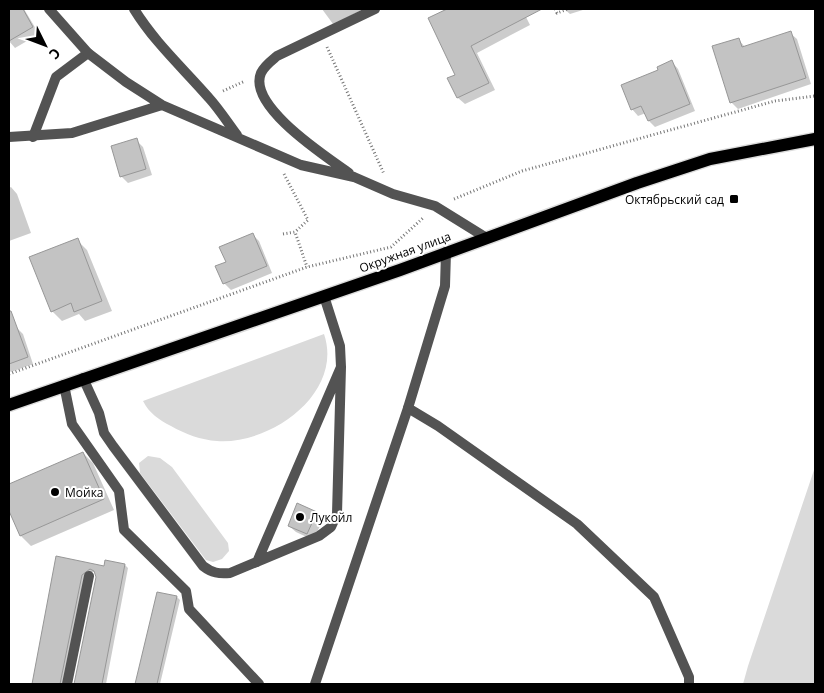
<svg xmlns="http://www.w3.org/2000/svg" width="824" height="693" viewBox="0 0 824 693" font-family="'Open Sans',sans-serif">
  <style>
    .green { fill: #dadada }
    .shadow { fill: #0003 }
    .building { fill: #c3c3c3; stroke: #979797 }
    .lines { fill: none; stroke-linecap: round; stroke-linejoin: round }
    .primary-casing { stroke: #dbdbdb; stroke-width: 15 }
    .path { stroke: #757575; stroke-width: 3; stroke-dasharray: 1 2.5; stroke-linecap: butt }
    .service { stroke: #535353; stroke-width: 10 }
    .minor { stroke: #535353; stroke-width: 10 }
    .primary { stroke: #000; stroke-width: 12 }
    .poi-dot { fill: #000; stroke: #fff; stroke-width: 2 }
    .labels { text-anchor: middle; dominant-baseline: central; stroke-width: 4; stroke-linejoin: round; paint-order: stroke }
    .poi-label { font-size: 12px; fill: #000; stroke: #fff; text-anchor: start }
    .street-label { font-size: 12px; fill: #000; stroke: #fff }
  </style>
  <rect width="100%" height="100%" fill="#fff"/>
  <path class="green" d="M 324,334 C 344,393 271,445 217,441 C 201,440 185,434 171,426 C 159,420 149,413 143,401 Z
    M 148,456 L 160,458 L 172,467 L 228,543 L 229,551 L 222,559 L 213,562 L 206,560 L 140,473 L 139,463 Z
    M 815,467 L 815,684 L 743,684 L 748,666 Z"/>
  <path class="shadow" d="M 9,9 L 24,9 L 39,34 L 15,48 L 9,41 Z
    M 322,9 L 364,9 L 333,24 Z
    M 448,9 L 522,9 L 530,25 L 477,53 L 495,90 L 465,104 L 458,98 L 449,79 L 457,75 L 430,18 Z
    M 564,9 L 586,9 L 570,14 Z
    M 790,33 L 797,39 L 811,84 L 738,109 L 731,102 L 738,39 L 745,47 Z
    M 672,62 L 678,69 L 695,111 L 655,127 L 649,121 L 646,113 L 638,116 L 632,109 Z
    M 136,140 L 143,147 L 152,175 L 128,183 L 121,176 Z
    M 11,187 L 17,194 L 31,233 L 9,241 L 9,188 Z
    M 252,234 L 259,241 L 272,273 L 231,290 L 224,283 L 227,262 Z
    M 77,240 L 87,250 L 112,311 L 85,321 L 79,314 L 62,321 L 52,311 Z
    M 16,327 L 23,334 L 33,364 L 11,372 L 9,370 L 9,330 Z
    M 83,453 L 93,463 L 114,510 L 31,546 L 21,536 L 9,508 L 9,485 Z
    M 316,513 L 323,520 L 313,540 L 296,532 L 289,526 Z
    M 57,558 L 105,567 L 125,565 L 128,568 L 106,684 L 75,684 L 97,577 L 94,572 L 90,572 L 63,684 L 33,684 Z
    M 157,593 L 177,597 L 180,600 L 160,684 L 137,684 Z"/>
  <path class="building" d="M 9,9 L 23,9 L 33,27 L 9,41 Z
    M 447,9 L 542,9 L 471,46 L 489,83 L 457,98 L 447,78 L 455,75 L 428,18 Z
    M 791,31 L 806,78 L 730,103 L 712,46 L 739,38 L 742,47 Z
    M 672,60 L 690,104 L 648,121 L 641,106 L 631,110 L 621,85 L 658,70 L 657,67 Z
    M 137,138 L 146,169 L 120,177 L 111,146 Z
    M 253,233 L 267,266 L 223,284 L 215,266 L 226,262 L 219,247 Z
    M 78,238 L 102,301 L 74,312 L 71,303 L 51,312 L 29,257 Z
    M 9,311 L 11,311 L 28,357 L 9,364 Z
    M 83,452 L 104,499 L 20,536 L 9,511 L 9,484 Z
    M 297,503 L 317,512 L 307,534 L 288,526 Z
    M 56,556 L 104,566 L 105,560 L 125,564 L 102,684 L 74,684 L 96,577 L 94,571 L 90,569 L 82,575 L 60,684 L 32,684 Z
    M 157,592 L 177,596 L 157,684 L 135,684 Z"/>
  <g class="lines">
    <g class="primary-casing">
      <path id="primary" d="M 9,405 L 400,270 L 637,183 L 710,159 L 815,139"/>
    </g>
    <path class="path" d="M 555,9 L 557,13 L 568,9
      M 327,47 L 384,174
      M 223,91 L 245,81
      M 284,174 L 308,220 L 295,232
      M 454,199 L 522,171 L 775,101 L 815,96
      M 283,234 L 295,232 L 307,267
      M 9,374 L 307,267 L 391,247 L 423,218"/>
    <path class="service" d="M 33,137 L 56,77 L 88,53
      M 83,378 L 99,413 L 104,433 L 113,446 L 203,566 C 212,573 219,574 230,573 L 319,536 L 331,527 L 337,514 L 341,367
      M 64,385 L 72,424 L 119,491 L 124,530 L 186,591 L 189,609 L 259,684
      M 257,562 L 341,367 L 340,346 L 324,296
      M 67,684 L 89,576
      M 315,684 L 408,408"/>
    <path class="minor" d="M 49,9 L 88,53 L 126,82 L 162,105 L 301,165 L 354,177 L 393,194 L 435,206 L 485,237
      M 134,9 C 155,43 183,68 209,98 C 219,109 228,123 237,135
      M 9,137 L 72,133 L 162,105
      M 349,173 C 327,157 247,106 261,73 C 264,66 271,61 277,56 L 375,9
      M 446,252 L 445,286 L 408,408 L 438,426 L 577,524 L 654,597 L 689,677 L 689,684"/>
    <use href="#primary" class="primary"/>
  </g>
  <g class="poi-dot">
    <rect x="729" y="194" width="10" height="10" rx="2.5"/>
    <circle cx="55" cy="492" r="5"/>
    <circle cx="300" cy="517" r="5"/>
  </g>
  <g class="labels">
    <g class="poi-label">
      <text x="724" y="199" text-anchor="end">Октябрьский сад</text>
      <text x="65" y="492">Мойка</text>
      <text x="310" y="517">Лукойл</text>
    </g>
    <g class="street-label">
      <text transform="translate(405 252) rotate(-20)">Окружная улица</text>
    </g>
  </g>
  <rect width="824" height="693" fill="none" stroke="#000000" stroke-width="20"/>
  <g transform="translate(45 45) rotate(132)" stroke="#ffffff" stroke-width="4" paint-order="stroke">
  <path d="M0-4L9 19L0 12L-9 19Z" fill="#000000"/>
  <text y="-8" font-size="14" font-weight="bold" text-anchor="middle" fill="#000000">С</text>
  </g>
</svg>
